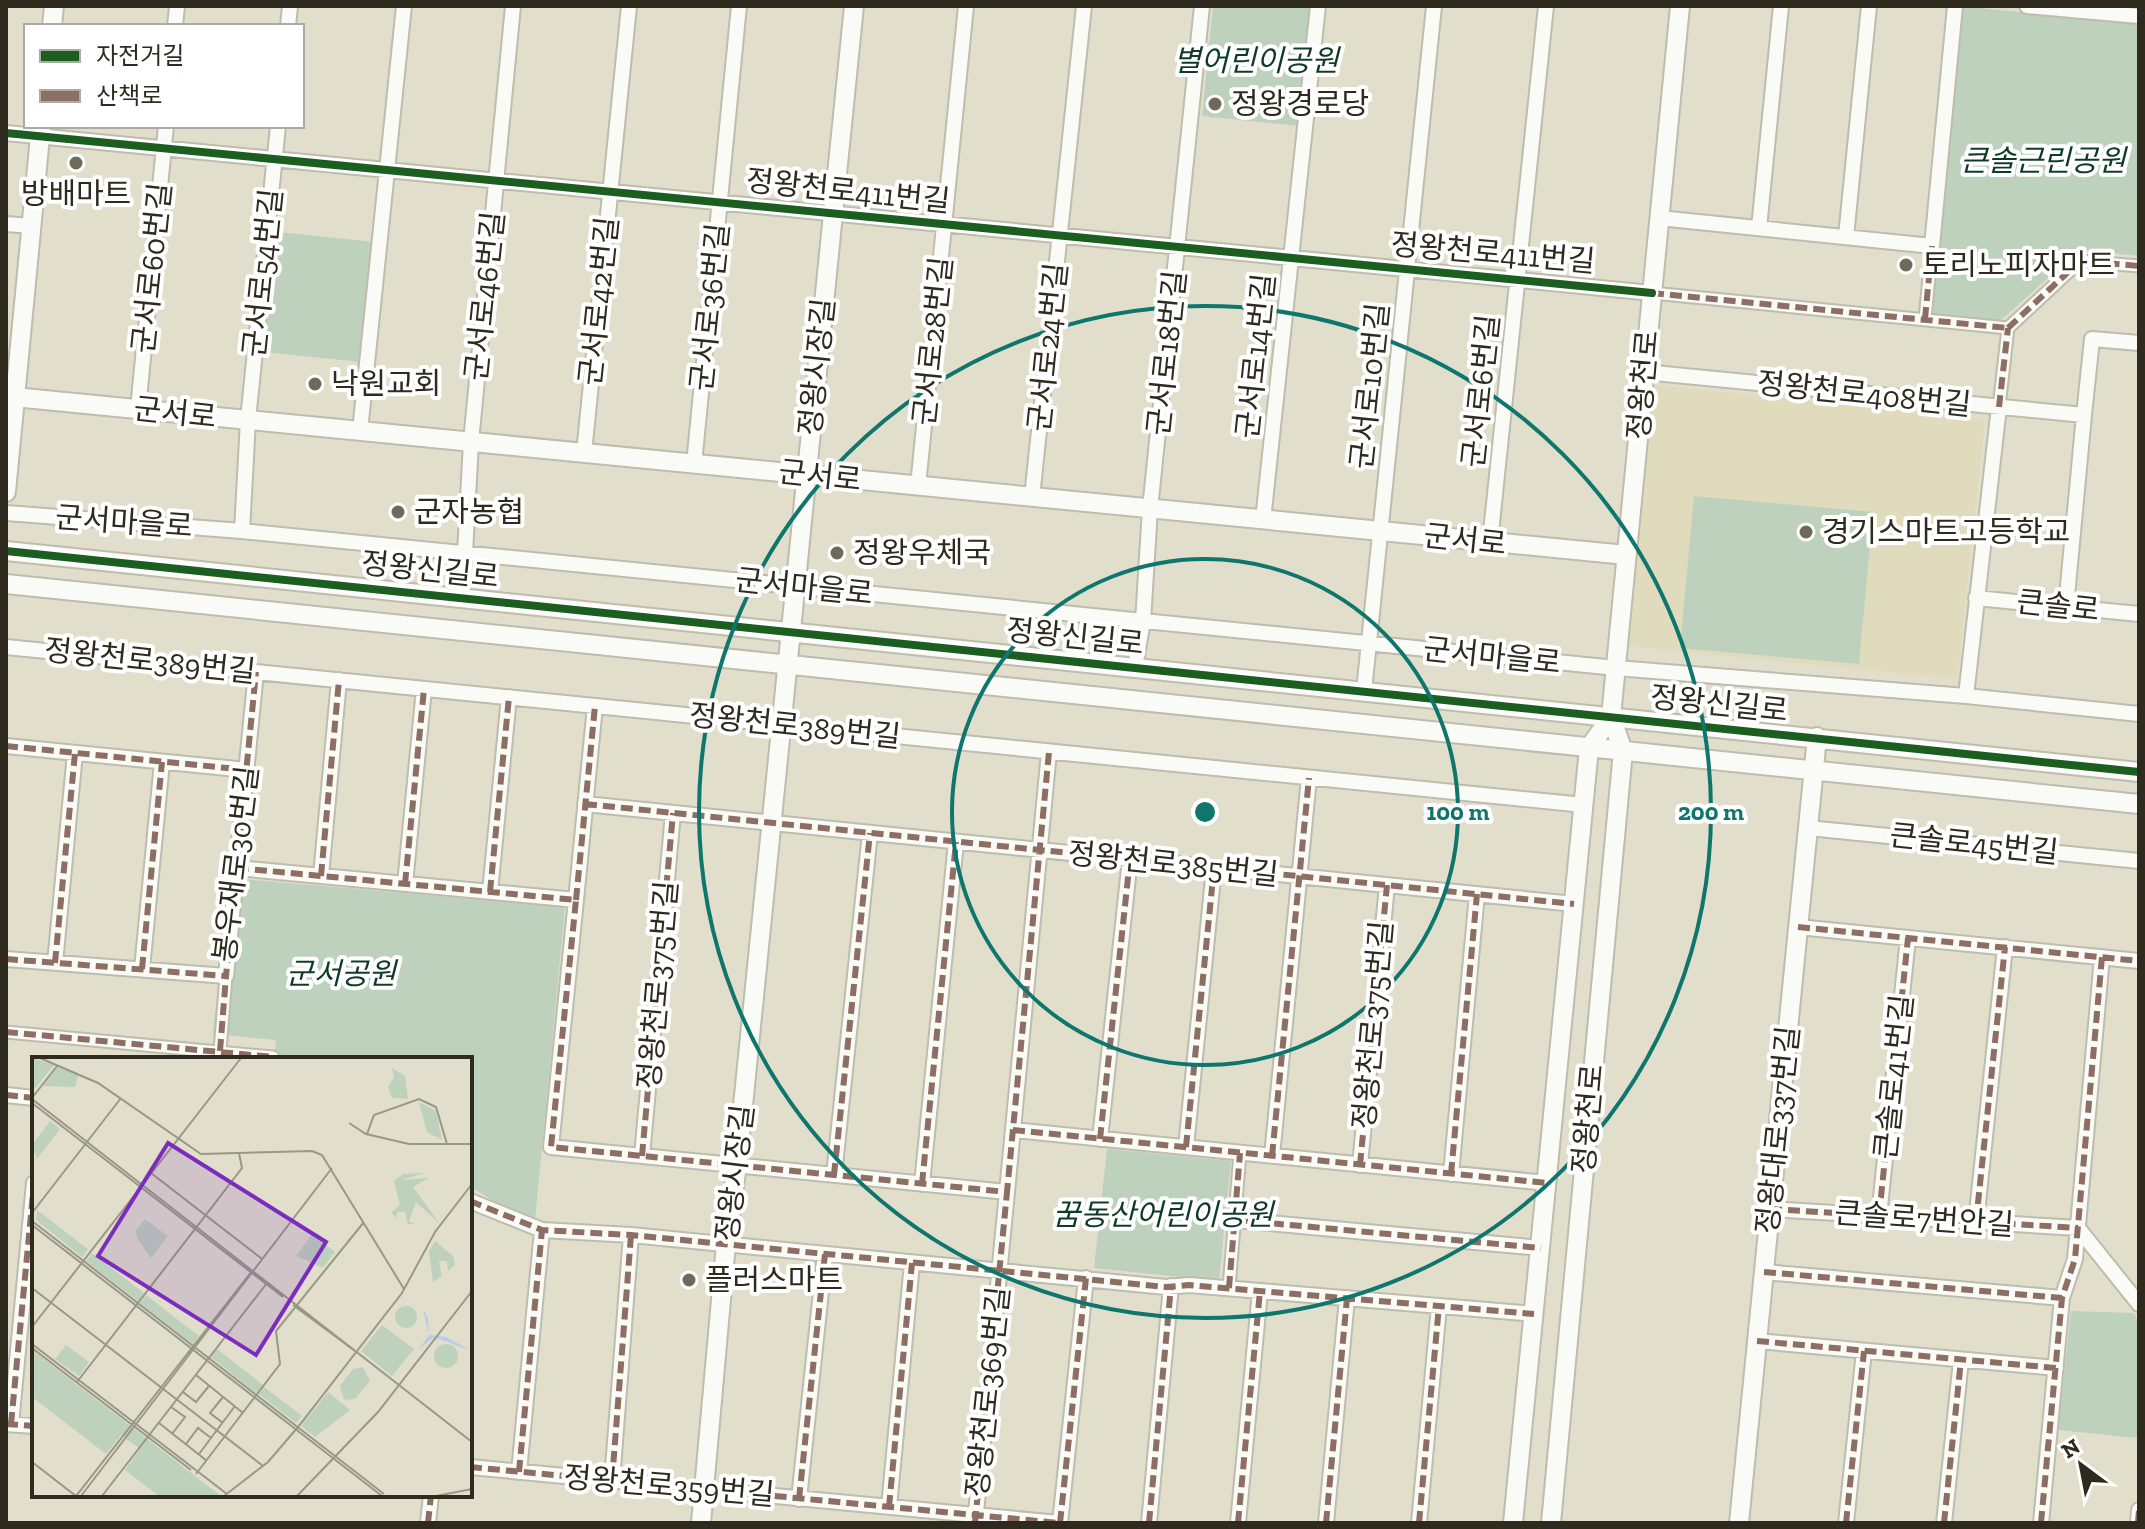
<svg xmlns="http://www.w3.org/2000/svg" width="2145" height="1529" viewBox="0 0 2145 1529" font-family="'Zilla Slab','Noto Sans KR',serif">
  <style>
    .built { fill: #e0dbbc }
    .green { fill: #bdd1bd }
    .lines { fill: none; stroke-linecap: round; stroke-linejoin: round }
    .pedestrian-casing { stroke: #bebcad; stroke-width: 15 }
    .minor-casing { stroke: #bebcad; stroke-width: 18 }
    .tertiary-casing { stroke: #bebcad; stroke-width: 22 }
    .pedestrian { stroke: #fafaf7; stroke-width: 11 }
    .minor { stroke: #fafaf7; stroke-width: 14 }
    .tertiary { stroke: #fafaf7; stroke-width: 18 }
    .quiet { stroke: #8d6e63; stroke-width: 6; stroke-dasharray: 12 6; stroke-linecap: butt }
    .cycleway-casing { stroke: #fff; stroke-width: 13 }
    .cycleway { stroke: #1b5e20; stroke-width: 8 }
    .ring { fill: none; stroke: #0f766e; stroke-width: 4 }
    .poi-dot { fill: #6d6a5b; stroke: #fff; stroke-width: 3 }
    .labels { text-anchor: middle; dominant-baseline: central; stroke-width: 8; stroke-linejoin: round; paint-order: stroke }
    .park-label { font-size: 30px; font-style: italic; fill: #0e3b27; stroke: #fff }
    .poi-label { font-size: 30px; fill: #2e2b1e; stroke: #fff; text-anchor: start }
    .street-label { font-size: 30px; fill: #2e2b1e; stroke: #fff }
    .inset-road { fill: none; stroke: #999786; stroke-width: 2 }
    .view { fill: #7b2cbf; fill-opacity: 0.15; stroke: #7b2cbf; stroke-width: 4 }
    .inset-edge { fill: none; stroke: #2e2b1e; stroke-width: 4 }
    .centre { fill: #0f766e; stroke: #fff; stroke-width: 4 }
    .ring-label { font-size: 24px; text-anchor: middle; font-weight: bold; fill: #0f766e; stroke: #fff; stroke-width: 8; stroke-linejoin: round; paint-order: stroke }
  </style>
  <rect width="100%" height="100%" fill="#e1dfcc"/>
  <path class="built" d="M 1655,385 L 1985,419 L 1957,679 L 1628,646 Z"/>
  <path class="green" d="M 1213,6 L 1311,6 L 1299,126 L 1202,116 Z
    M 1959,6 L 2139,24 L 2139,256 L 2079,250 L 2000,321 L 1932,314 Z
    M 277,232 L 375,242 L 361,362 L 264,352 Z
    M 1694,496 L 1873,512 L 1859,664 L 1680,648 Z
    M 243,879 L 565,907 L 535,1220 L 506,1208 L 470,1187 L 470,1059 L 274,1059 L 276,1040 L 213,1034 L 218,985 L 233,985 Z
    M 1107,1149 L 1231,1161 L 1219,1281 L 1094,1268 Z
    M 2071,1311 L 2133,1313 L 2139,1321 L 2137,1438 L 2058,1430 Z"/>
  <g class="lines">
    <g class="pedestrian-casing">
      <path id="pedestrian" d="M 1652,293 L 2008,328
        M 1925,319 L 1932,246
        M 2008,328 L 2080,261 L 2139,266
        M 1999,407 L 2008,328
        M 6,1032 L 273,1057 L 274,1059
        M 220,1051 L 226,976
        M 1229,1288 L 1240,1153"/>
    </g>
    <g class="minor-casing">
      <path id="minor" d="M 2027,6 L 2139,16
        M 175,26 L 177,6
        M 288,26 L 290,6
        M 6,133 L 1652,293
        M 1659,218 L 1932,246 L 1955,6
        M 6,224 L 31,226
        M 1759,228 L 1781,6
        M 1846,237 L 1869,6
        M 1644,372 L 2084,415 L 2092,339 L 2139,343
        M 138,409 L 166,126
        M 360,431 L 404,6
        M 584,453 L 629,6
        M 694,464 L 739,6
        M 918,486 L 966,6
        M 1032,497 L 1084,6
        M 6,513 L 242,531 L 1616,668 L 1966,696 L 2139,714
        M 1263,520 L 1318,6
        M 242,531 L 248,420 L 278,126
        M 1490,542 L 1546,6
        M 456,597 L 465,554 L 471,442 L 513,6
        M 1976,598 L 2139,614
        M 2066,607 L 2084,415
        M 6,647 L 1584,805
        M 1135,667 L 1143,621 L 1150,509 L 1202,6
        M 1364,691 L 1434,6
        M 1966,696 L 1999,407
        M 6,746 L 247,770
        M 585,804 L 1574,904
        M 1808,828 L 2139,861
        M 237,868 L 576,900 L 551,1147 L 1007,1192 L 1049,752
        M 321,876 L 339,680
        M 405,884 L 424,689
        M 490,892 L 509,697
        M 576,900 L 595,706
        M 1798,927 L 2139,961
        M 6,959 L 226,976 L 256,672
        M 55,963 L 75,753
        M 142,969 L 162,762
        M 6,1095 L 34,1098
        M 1013,1130 L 1547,1183
        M 1100,1139 L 1130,859
        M 1186,1147 L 1214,868
        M 642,1156 L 673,813
        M 1272,1156 L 1309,778
        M 1360,1165 L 1387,885
        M 1451,1174 L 1477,894
        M 834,1175 L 870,833
        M 922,1184 L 956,842
        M 470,1201 L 542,1230 L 631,1235 L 1166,1287 L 1189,1285 L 1534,1314
        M 1770,1209 L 2078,1228 L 2139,1304
        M 1879,1216 L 1908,938
        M 1236,1220 L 1541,1248
        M 1976,1222 L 2005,947
        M 1764,1272 L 2062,1298
        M 1757,1341 L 2056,1368
        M 6,1424 L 34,1426
        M 11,1424 L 34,1183
        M 470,1467 L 1059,1523
        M 519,1472 L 542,1230
        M 612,1481 L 631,1235
        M 799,1499 L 825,1254
        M 889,1507 L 912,1263
        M 428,1523 L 431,1495
        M 975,1523 L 1007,1192
        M 1060,1523 L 1086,1278
        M 1149,1523 L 1171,1286
        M 1238,1523 L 1260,1291
        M 1326,1523 L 1347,1298
        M 1419,1523 L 1439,1306
        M 1846,1523 L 1864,1351
        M 1944,1523 L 1961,1360
        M 2041,1523 L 2062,1298 L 2075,1259 L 2102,957
        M 2138,1523 L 2139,1510"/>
    </g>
    <g class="tertiary-casing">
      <path id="tertiary" d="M 52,26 L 54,6
        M 14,397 L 1626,555
        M 6,492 L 41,126
        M 6,551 L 2139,772
        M 6,584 L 2139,804
        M 701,1523 L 726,1244 L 737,1165 L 854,6
        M 1513,1523 L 1589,748 L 1611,717
        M 1551,1523 L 1623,751 L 1611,717 L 1680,6
        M 1739,1523 L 1817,737"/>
    </g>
    <use href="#pedestrian" class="pedestrian"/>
    <use href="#minor" class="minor"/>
    <use href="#tertiary" class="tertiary"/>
    <path class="quiet" d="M 1652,293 L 2008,328
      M 1925,319 L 1932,246
      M 2008,328 L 2080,261 L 2139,266
      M 1999,407 L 2008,328
      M 6,746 L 247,770
      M 585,804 L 1574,904
      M 237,868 L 576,900 L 551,1147 L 1007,1192 L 1049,752
      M 321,876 L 339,680
      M 405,884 L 424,689
      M 490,892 L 509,697
      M 576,900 L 595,706
      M 1798,927 L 2139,961
      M 6,959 L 226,976 L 256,672
      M 55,963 L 75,753
      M 142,969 L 162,762
      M 6,1032 L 273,1057 L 274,1059
      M 220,1051 L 226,976
      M 6,1095 L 34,1098
      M 1013,1130 L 1547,1183
      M 1100,1139 L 1130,859
      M 1186,1147 L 1214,868
      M 642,1156 L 673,813
      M 1272,1156 L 1309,778
      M 1360,1165 L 1387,885
      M 1451,1174 L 1477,894
      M 834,1175 L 870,833
      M 922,1184 L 956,842
      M 470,1201 L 542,1230 L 631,1235 L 1166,1287 L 1189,1285 L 1534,1314
      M 1770,1209 L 2078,1228
      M 1879,1216 L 1908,938
      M 1236,1220 L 1541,1248
      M 1976,1222 L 2005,947
      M 1764,1272 L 2062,1298
      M 1229,1288 L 1240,1153
      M 1757,1341 L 2056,1368
      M 6,1424 L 34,1426
      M 11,1424 L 34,1183
      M 470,1467 L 1059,1523
      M 519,1472 L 542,1230
      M 612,1481 L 631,1235
      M 799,1499 L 825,1254
      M 889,1507 L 912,1263
      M 428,1523 L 431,1495
      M 975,1523 L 1007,1192
      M 1060,1523 L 1086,1278
      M 1149,1523 L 1171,1286
      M 1238,1523 L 1260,1291
      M 1326,1523 L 1347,1298
      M 1419,1523 L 1439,1306
      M 1846,1523 L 1864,1351
      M 1944,1523 L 1961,1360
      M 2041,1523 L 2062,1298 L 2075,1259 L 2102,957
      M 2138,1523 L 2139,1510"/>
    <g class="cycleway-casing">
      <path id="cycleway" d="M 6,133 L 1652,293
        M 6,551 L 2139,772"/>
    </g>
    <use href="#cycleway" class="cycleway"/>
  </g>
  <g class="ring">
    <circle cx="1205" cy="812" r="253"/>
    <circle cx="1205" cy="812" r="506"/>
  </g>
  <g class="poi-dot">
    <circle cx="1215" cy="104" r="8"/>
    <circle cx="76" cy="163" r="8"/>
    <circle cx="1906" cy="265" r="8"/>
    <circle cx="315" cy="384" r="8"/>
    <circle cx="398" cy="512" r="8"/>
    <circle cx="1806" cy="532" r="8"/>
    <circle cx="837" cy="553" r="8"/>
    <circle cx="689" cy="1280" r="8"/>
  </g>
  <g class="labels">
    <g class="park-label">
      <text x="1256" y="61">별어린이공원</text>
      <text x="2043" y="161">큰솔근린공원</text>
      <text x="341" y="974">군서공원</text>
      <text x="1163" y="1215">꿈동산어린이공원</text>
    </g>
    <g class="poi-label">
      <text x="1231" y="104">정왕경로당</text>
      <text x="76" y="194" text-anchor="middle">방배마트</text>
      <text x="1922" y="265">토리노피자마트</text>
      <text x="331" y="384">낙원교회</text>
      <text x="414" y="512">군자농협</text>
      <text x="1822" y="532">경기스마트고등학교</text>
      <text x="853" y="553">정왕우체국</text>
      <text x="705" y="1280">플러스마트</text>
    </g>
    <g class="street-label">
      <text transform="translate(848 191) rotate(6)">정왕천로411번길</text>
      <text transform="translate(1493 253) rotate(5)">정왕천로411번길</text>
      <text transform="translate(152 268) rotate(-84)">군서로60번길</text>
      <text transform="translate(263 273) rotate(-84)">군서로54번길</text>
      <text transform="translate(485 296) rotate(-84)">군서로46번길</text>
      <text transform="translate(599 301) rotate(-84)">군서로42번길</text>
      <text transform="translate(710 307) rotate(-84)">군서로36번길</text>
      <text transform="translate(933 341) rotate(-84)">군서로28번길</text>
      <text transform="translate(1048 347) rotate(-84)">군서로24번길</text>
      <text transform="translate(1167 353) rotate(-84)">군서로18번길</text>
      <text transform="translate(1256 356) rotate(-84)">군서로14번길</text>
      <text transform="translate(817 367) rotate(-84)">정왕시장길</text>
      <text transform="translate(1643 385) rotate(-85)">정왕천로</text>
      <text transform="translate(1370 386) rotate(-84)">군서로10번길</text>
      <text transform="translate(1481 391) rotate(-84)">군서로6번길</text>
      <text transform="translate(1864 394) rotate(6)">정왕천로408번길</text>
      <text transform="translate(175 413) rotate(6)">군서로</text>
      <text transform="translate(820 476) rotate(6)">군서로</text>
      <text transform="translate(124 522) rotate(4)">군서마을로</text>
      <text transform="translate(1465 540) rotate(6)">군서로</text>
      <text transform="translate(430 570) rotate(6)">정왕신길로</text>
      <text transform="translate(804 587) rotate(6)">군서마을로</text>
      <text transform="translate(2058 606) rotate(6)">큰솔로</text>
      <text transform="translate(1075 637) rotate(6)">정왕신길로</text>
      <text transform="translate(1492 656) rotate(6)">군서마을로</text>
      <text transform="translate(150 661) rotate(6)">정왕천로389번길</text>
      <text transform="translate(1719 704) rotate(6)">정왕신길로</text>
      <text transform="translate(795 726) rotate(6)">정왕천로389번길</text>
      <text transform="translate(1974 844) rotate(6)">큰솔로45번길</text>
      <text transform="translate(236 864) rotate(-83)">봉우재로30번길</text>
      <text transform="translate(1173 864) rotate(6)">정왕천로385번길</text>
      <text transform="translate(658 985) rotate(-85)">정왕천로375번길</text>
      <text transform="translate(1373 1025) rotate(-85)">정왕천로375번길</text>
      <text transform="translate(1894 1077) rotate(-84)">큰솔로41번길</text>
      <text transform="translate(1588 1119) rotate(-85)">정왕천로</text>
      <text transform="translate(1778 1130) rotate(-84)">정왕대로337번길</text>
      <text transform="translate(735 1173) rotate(-83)">정왕시장길</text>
      <text transform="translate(1924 1219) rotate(4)">큰솔로7번안길</text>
      <text transform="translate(988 1392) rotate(-84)">정왕천로369번길</text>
      <text transform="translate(669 1486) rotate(5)">정왕천로359번길</text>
    </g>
  </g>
  <g transform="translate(32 1057)">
    <rect width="440" height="440" fill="#e1dfcc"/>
    <path d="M 0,1 L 22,8 L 0,35 ZM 25,10 L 46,18 L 43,30 L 11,29 ZM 360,11 L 373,19 L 376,42 L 360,41 L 356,30 L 362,20 ZM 387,45 L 404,54 L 410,83 L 395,75 ZM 18,64 L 28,72 L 5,102 L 0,88 ZM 393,116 L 369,123 L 397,121 L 381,130 L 408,167 L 384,145 L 377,165 L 383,167 L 376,167 L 373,155 L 365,155 L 365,161 L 359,156 L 368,148 L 362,124 L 371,117 ZM 5,153 L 56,192 L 50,200 L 4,163 ZM 113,162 L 136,179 L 119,201 L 105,181 L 104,173 ZM 280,177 L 303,195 L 291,211 L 264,199 ZM 403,184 L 421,199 L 423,208 L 416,214 L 415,204 L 407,204 L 410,219 L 401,225 L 397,194 ZM 60,196 L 112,236 L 106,244 L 54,204 ZM 114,238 L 167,279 L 161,287 L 108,246 ZM363 260a11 11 0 1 1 22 0a11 11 0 1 1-22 0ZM 350,268 L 382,292 L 360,319 L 329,294 ZM402 299a12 12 0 1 1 24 0a12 12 0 1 1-24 0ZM 34,288 L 57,305 L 47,319 L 23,302 ZM 185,292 L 231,328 L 224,336 L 179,300 ZM 0,293 L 189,439 L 127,439 L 93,413 L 108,392 L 89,378 L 74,397 L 0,340 ZM 331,310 L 338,324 L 323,342 L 312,343 L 308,329 L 321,312 ZM 232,330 L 270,359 L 264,366 L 227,337 ZM 296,335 L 318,353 L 283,380 L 269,369 Z" fill="#bdd1bd"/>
    <path d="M 307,108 L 391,252 L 396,262 L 397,278 L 414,280 L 440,294 L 402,280 L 387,292 L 397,278 L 391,252 Z" fill="#b8cde7"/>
    <path class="inset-road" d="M 8,1 L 66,26 L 169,97 L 280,94 L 290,98 L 372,232M 0,41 L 25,9M 0,42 L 440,385M 0,46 L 251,240M 317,66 L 334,77 L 377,87 L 440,87M 335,77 L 342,58 L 387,42 L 404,50 L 415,87M 119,116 L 230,202M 0,156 L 89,41M 0,164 L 352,437M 0,168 L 350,439M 0,231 L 231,409M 261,248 L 323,294M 0,270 L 209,1M 0,287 L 195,437M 0,291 L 159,413M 164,318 L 211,356M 45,325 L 210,111 L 207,96M 151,335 L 164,345 L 177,329M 191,340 L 178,356 L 191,366M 139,350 L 153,360 L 140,377M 127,366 L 175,404M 154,387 L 166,371 L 179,381M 167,397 L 203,349M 0,405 L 44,439 L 220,214M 164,417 L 248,307 L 244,274 L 332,165M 49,439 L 300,111M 70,439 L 235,226M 192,439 L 236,405 L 266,370 L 370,236 L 403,175 L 440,127M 265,439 L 346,355 L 440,234M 404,439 L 440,432"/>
    <path class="view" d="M 136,86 L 294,185 L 224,298 L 66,199 Z"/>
    <rect width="440" height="440" class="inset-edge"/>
  </g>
  <circle cx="1205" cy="812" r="12" class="centre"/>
  <g class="ring-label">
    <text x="1458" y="820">100 m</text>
    <text x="1711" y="820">200 m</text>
  </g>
  <rect width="2145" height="1529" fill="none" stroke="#2e2b1e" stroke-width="16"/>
  <rect x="24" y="24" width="280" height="104" fill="#ffffff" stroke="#abaaa5" stroke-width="2"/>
  <rect x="40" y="50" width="40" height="12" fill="#1b5e20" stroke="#abaaa5" stroke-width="2"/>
  <text x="96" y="64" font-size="24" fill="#2e2b1e">자전거길</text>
  <rect x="40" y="90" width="40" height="12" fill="#8d6e63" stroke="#abaaa5" stroke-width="2"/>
  <text x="96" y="104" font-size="24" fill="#2e2b1e">산책로</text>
  <g transform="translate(2081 1465) rotate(328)" stroke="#ffffff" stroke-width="6" paint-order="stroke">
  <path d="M0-6L14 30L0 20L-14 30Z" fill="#2e2b1e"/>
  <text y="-12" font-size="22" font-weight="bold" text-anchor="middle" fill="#2e2b1e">N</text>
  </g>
</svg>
